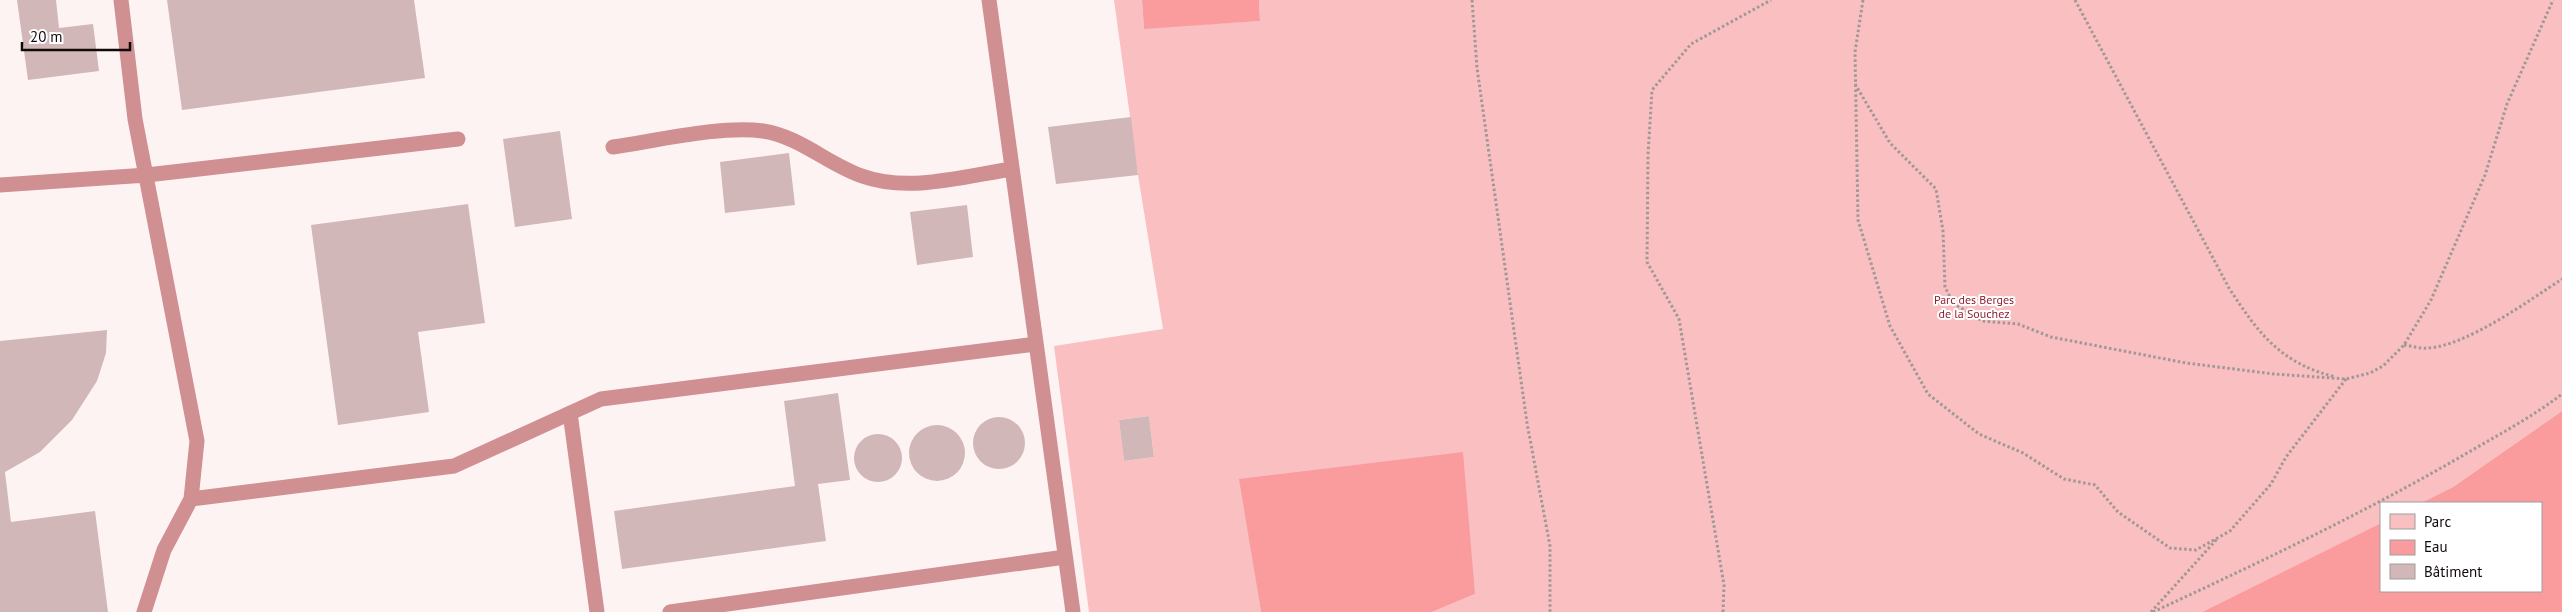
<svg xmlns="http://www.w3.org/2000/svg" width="2562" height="612" viewBox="0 0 2562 612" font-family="'PT Sans',sans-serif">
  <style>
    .green { fill: #fac0c1; fill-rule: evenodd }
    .water { fill: #fa9b9e }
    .building { fill: #d1b7b7 }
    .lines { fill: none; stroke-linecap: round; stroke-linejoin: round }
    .path { stroke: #a19797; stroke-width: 3; stroke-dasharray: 2.5 2.5; stroke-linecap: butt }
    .lane { stroke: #d08f91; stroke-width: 15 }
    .labels { text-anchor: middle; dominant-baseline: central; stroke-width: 4; stroke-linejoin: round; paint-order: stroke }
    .park-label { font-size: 12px; fill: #8e2031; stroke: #fff }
  </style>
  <rect width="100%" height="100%" fill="#fef3f3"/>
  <path class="green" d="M 1114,0 L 1142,0 L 1144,28 L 1260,21 L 1259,0 L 2562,0 L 2562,411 L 2453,487 L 2421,503 L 2381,503 L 2381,523 L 2202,612 L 1432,612 L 1475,594 L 1240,479 L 1261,612 L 1089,612 L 1054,346 L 1163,329 L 1138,175 ZM 1149,416 L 1154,457 L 1124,461 L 1119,420 Z"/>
  <path class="water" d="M 1142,0 L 1259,0 L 1260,21 L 1144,29 Z
    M 2562,411 L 2562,612 L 2202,612 L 2381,523 L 2381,591 L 2541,591 L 2541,503 L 2421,503 L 2453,487 Z
    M 1463,452 L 1475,594 L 1432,612 L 1261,612 L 1239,479 Z"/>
  <path class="building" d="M 17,0 L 56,0 L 59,28 L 93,24 L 99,71 L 28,80 Z
    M 167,0 L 414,0 L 425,78 L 182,110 Z
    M 1131,117 L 1138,175 L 1056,184 L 1048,127 Z
    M 560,131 L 572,219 L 515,227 L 503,139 Z
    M 789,153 L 795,205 L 725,213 L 720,162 Z
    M 468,204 L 485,323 L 418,332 L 429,412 L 338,425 L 311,225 Z
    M 967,205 L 973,257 L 917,265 L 910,212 Z
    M 107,330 L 106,353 L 97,381 L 72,420 L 40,452 L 5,472 L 11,522 L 95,511 L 108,612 L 0,612 L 0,341 Z
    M 838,393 L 850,480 L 818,484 L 826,541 L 622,569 L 614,511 L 795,486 L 784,401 Z
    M 1149,416 L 1154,457 L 1124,461 L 1119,420 Z
    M973 443a26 26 0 1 1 52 0a26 26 0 1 1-52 0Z
    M909 453a28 28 0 1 1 56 0a28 28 0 1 1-56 0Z
    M854 458a24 24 0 1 1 48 0a24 24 0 1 1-48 0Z"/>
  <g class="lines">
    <path class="path" d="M 1472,0 L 1477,68 L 1527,423 L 1550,546 L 1550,612
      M 1863,0 L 1855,52 L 1858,220 L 1890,326 L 1928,394 L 1979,434 L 2023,453 L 2064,479 L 2095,485 L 2118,512 L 2170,548 L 2196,550 L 2230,531 L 2271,484 L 2286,457 L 2346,379
      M 2075,0 L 2229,288 C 2258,333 2281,364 2336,377
      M 1855,84 L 1890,143 L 1936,189 L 1943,231 L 1945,287 L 1953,303 L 1982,321 L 2018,324 L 2051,337 L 2186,363 L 2274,374 L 2346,379 L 2370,373 L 2383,366 L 2404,345 L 2431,300 L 2485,175 L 2507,104 L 2553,0
      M 2404,345 C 2412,346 2420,349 2427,348 C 2465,347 2530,300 2562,279
      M 1723,612 L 1724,585 L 1679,319 L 1647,262 L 1648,155 L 1652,90 L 1691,44 L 1771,0
      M 2151,612 L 2217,539
      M 2153,612 C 2258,563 2362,514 2462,456 C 2496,436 2531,418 2562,394"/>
    <path class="lane" d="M 121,0 L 135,119 L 197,441 L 191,499 L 164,550 L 144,612
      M 989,0 L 1073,612
      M 613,147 C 655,141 722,125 763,131 C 801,137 827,164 862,176 C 909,193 965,176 1012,169
      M 0,185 L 147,175 L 458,139
      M 570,413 L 597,612
      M 191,499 L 454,466 L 601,399 L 1036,344
      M 670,612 L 1065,557"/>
  </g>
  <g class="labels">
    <g class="park-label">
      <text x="1974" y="299">Parc des Berges<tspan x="1974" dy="14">de la Souchez</tspan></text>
    </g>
  </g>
  <rect x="2380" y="502" width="162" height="90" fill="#ffffff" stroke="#a09d9d"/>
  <rect x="2390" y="514" width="25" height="15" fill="#fac0c1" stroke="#a09d9d"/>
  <text x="2424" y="527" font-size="15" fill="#120a0a">Parc</text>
  <rect x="2390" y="540" width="25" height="15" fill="#fa9b9e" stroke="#a09d9d"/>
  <text x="2424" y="552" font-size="15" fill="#120a0a">Eau</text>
  <rect x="2390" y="564" width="25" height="15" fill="#d1b7b7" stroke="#a09d9d"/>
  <text x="2424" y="577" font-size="15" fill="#120a0a">Bâtiment</text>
  <path d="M22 42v8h108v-8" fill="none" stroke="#120a0a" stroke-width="2.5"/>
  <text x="30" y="42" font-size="15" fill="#120a0a" stroke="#ffffff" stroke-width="4" paint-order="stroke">20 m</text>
</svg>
